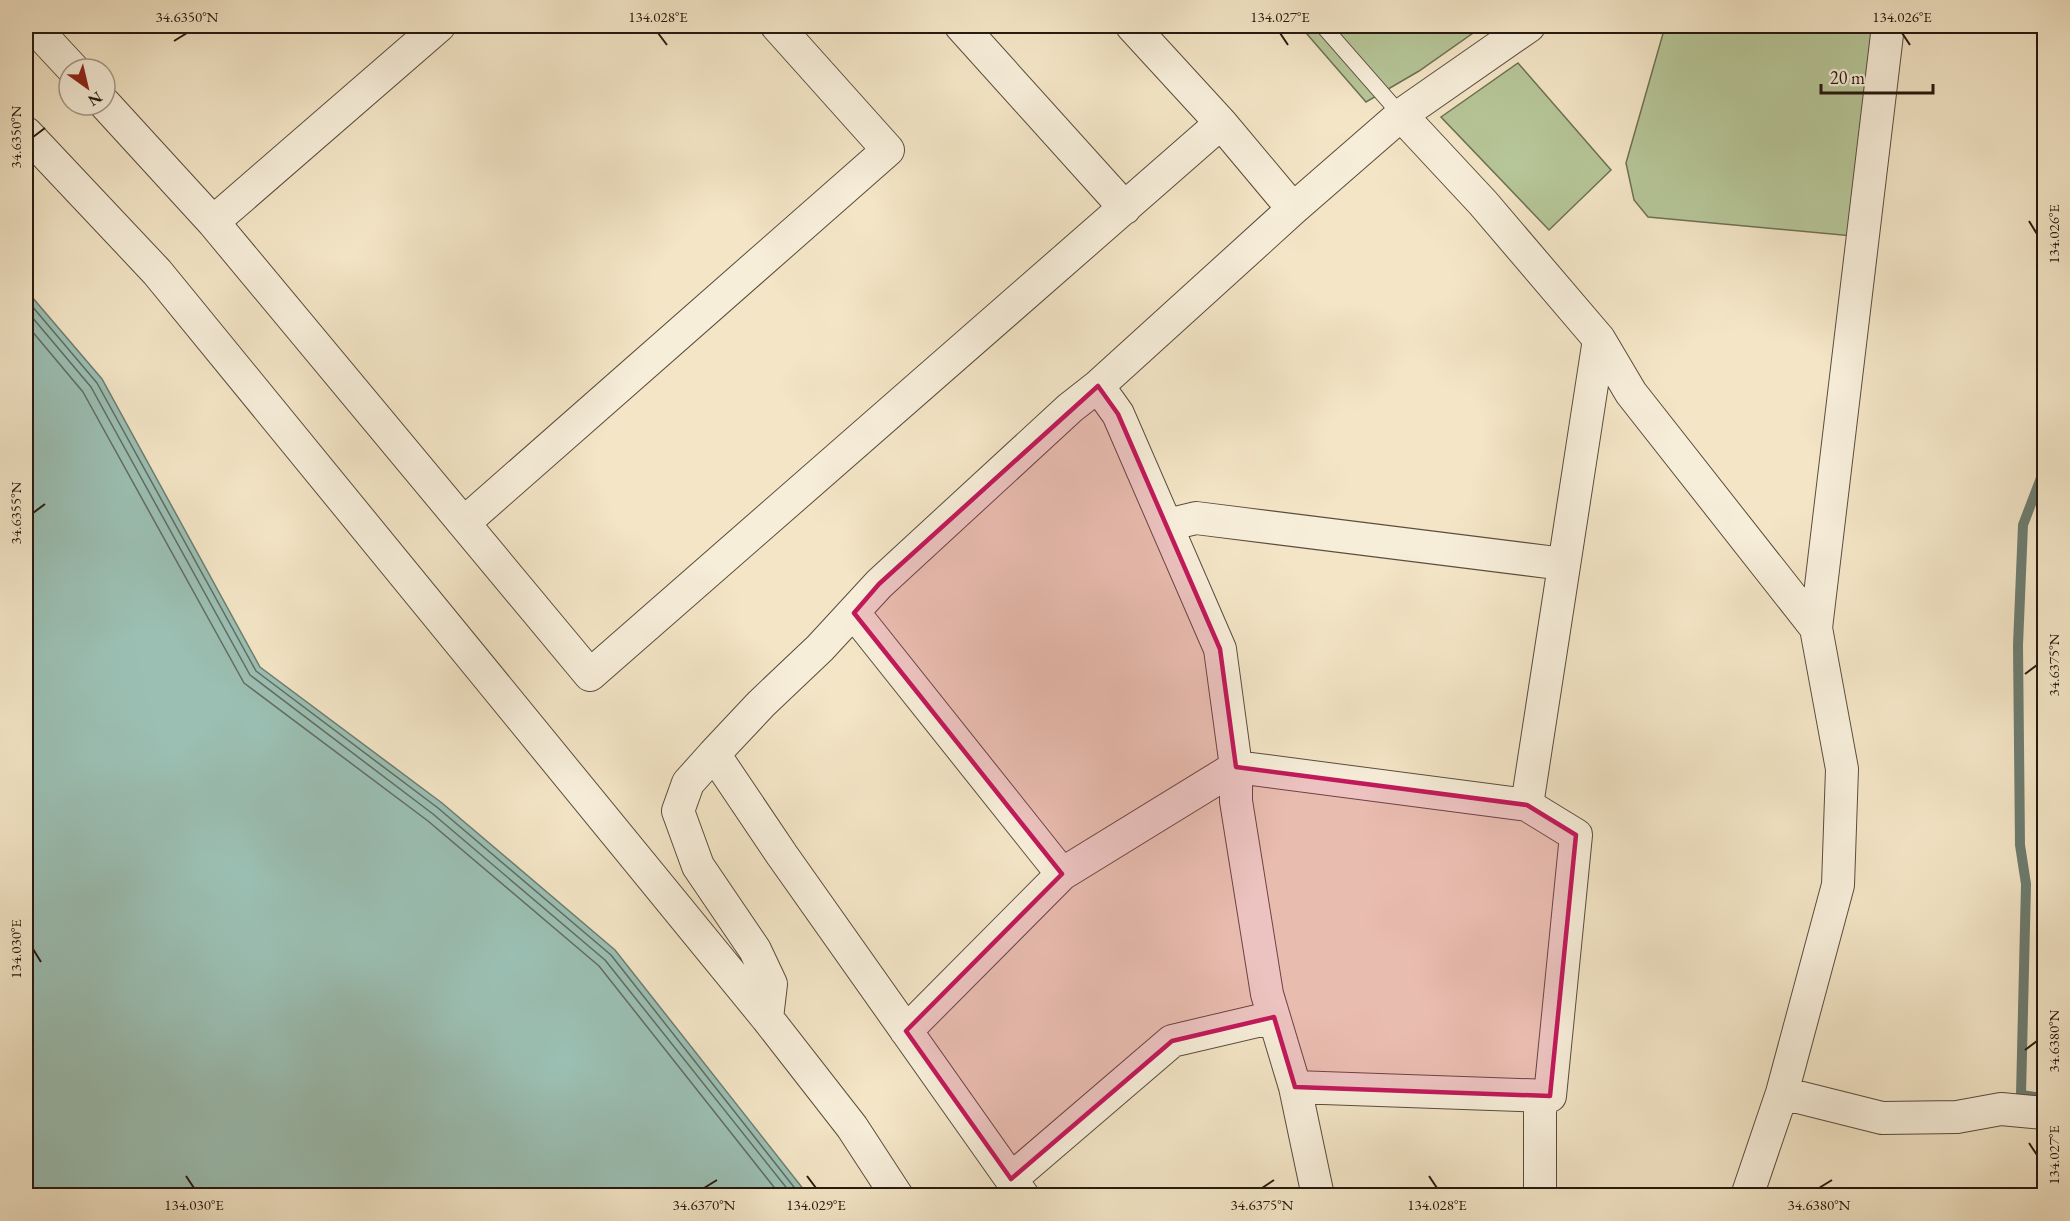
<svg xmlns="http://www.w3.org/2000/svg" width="2070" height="1221" viewBox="0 0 2070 1221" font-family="'EB Garamond',serif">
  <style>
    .green { fill: #b6c698; stroke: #6e7054; stroke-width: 1.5 }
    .water { fill: #9bbfb3; stroke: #6d7d71; stroke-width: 1.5 }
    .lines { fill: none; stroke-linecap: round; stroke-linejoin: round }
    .shore { stroke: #616c61; stroke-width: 1.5 }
    .stream { stroke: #6d7d71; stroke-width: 10 }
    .service-casing { stroke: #5a4c3d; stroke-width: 17 }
    .minor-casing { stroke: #5a4c3d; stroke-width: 34 }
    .service { stroke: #f7eeda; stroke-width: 15 }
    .minor { stroke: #f7eeda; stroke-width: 32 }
    .marked { fill: #c2185b; fill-opacity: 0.2; stroke: #c2185b; stroke-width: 4.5; stroke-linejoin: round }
    .ticks { fill: none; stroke: #27190f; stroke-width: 2 }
    .neatline { fill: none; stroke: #27190f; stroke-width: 2 }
    .ticks-label { font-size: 15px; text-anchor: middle; fill: #27190f }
  </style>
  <rect width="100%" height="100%" fill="#f3e5c6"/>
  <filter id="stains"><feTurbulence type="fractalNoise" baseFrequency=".00333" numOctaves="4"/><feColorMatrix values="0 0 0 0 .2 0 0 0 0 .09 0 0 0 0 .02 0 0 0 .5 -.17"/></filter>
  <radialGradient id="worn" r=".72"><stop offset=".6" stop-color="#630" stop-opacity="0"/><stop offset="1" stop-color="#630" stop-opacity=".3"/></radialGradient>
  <path class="green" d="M 1300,26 L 1483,26 L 1419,71 L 1366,102 Z
    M 1667,26 L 1877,26 L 1853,236 L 1648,217 L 1634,200 L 1626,163 L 1664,30 Z
    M 1518,63 L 1611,170 L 1549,230 L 1441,117 Z"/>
  <path class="water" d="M 26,290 L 102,379 L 260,667 L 442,803 L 615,950 L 808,1195 L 26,1195 Z"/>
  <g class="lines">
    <path class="shore" d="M 26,299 L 97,383 L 256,671 L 438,808 L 611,955 L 801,1196
      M 26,310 L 91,387 L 250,675 L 433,814 L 605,960 L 793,1196
      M 26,324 L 83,392 L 244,683 L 428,821 L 599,966 L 781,1196"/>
    <path class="stream" d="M 2035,1097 L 2021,1095 L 2026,884 L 2020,845 L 2018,645 L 2023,525 L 2044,470"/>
    <g class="service-casing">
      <path id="service" d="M 1323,26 L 1401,115"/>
    </g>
    <g class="minor-casing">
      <path id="minor" d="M 33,26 L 73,69
        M 961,26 L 1125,208
        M 1132,26 L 1221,123 L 1293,209
        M 105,104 L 213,222 L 590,675 L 1221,123
        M 1401,115 L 1483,203 L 1599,339 L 1631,393 L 1816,628
        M 26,133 L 157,272 L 767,1018 L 852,1127 L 897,1196
        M 213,222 L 439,26
        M 1098,386 L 1118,414 L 1220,649 L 1236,767 L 1236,801 L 1267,994 L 1295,1087 L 1318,1196
        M 465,522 L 888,150 L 777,26
        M 1167,525 L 1196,518 L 1564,564
        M 854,613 L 1062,874
        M 714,754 L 688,783 L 678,811 L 698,866 L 755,950 L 771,984 L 767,1018
        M 906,1031 L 1062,874 L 1236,767 L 1527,805 L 1599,339
        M 1295,1087 L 1550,1096 L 1576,835 L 1527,805
        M 1782,1093 L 1882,1118 L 1957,1117 L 2001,1109 L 2044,1113
        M 1011,1179 L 1172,1041 L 1274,1017
        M 1023,1196 L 782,855 L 714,754 L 761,704 L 820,648 L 879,584 L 1070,408 L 1098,386 L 1293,209 L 1401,115 L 1529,26
        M 1540,1196 L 1540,1096
        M 1747,1196 L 1782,1093 L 1838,885 L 1842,769 L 1816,628 L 1888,26"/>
    </g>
    <use href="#service" class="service"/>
    <use href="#minor" class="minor"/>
  </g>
  <path class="marked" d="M 1098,386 L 1118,414 L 1220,649 L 1236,767 L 1527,805 L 1576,835 L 1550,1096 L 1295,1087 L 1274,1017 L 1172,1041 L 1011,1179 L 906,1031 L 1062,874 L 854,613 L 879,584 Z"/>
  <path class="ticks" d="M 658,33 L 667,45M 1280,33 L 1288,45M 1902,33 L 1910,45M 174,41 L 187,33M 33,137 L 45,128M 2029,221 L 2037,234M 33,513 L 45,504M 2025,674 L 2037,665M 33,949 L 41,962M 2025,1050 L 2037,1041M 2029,1143 L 2037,1155M 186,1176 L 194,1188M 807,1176 L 816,1188M 1429,1176 L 1437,1188M 704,1188 L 717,1180M 1262,1188 L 1274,1180M 1819,1188 L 1832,1180"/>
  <rect width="2070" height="1221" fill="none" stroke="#f3e5c6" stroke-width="66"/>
  <g transform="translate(87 87) rotate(146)"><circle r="28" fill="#f7eeda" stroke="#a49989" stroke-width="1.5"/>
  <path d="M0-4.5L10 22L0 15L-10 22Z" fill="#8f2418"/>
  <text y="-9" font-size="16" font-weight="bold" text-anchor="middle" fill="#27190f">N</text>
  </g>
  <path d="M1821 84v9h112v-9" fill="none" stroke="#27190f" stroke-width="3"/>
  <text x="1830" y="84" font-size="18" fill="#27190f" stroke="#f7eeda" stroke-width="4.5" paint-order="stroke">20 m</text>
  <rect x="33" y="33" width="2004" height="1155" class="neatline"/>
  <g class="ticks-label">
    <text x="187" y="22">34.6350°N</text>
    <text x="658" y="22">134.028°E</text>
    <text x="1280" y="22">134.027°E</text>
    <text x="1902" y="22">134.026°E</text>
    <text transform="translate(16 137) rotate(-90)" y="5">34.6350°N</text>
    <text transform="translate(2054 234) rotate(-90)" y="5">134.026°E</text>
    <text transform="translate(16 513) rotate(-90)" y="5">34.6355°N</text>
    <text transform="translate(2054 665) rotate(-90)" y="5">34.6375°N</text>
    <text transform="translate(16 949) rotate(-90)" y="5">134.030°E</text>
    <text transform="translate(2054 1041) rotate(-90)" y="5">34.6380°N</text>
    <text transform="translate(2054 1155) rotate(-90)" y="5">134.027°E</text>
    <text x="194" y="1210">134.030°E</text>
    <text x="704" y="1210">34.6370°N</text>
    <text x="816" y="1210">134.029°E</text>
    <text x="1262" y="1210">34.6375°N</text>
    <text x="1437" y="1210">134.028°E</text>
    <text x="1819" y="1210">34.6380°N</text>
  </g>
  <rect width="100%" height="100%" filter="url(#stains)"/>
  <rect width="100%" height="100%" fill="url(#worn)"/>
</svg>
